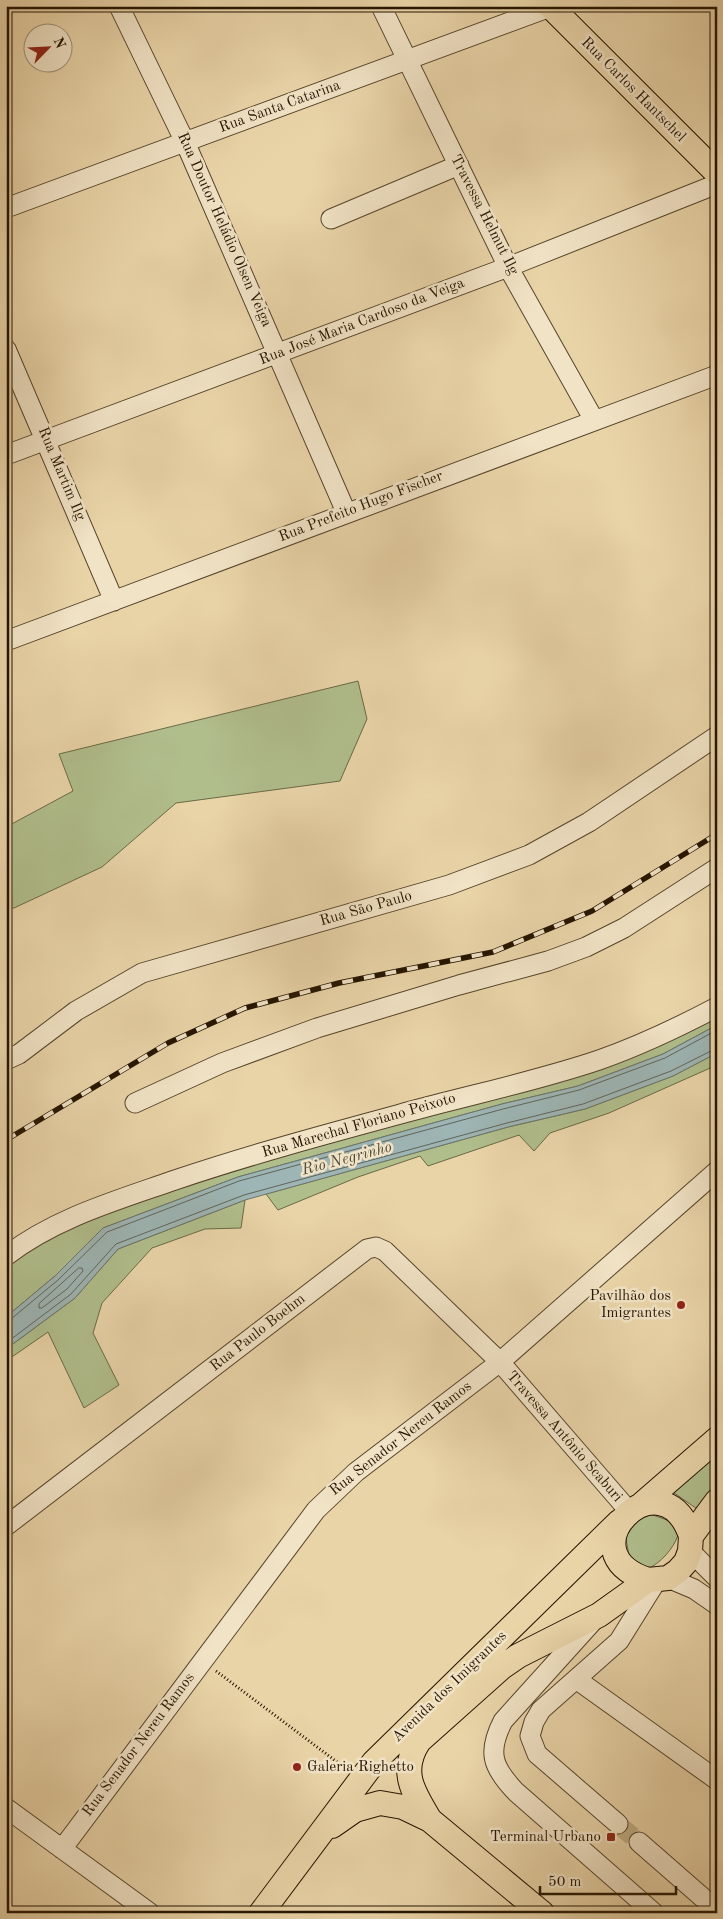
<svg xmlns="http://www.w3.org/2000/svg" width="723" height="1919" viewBox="0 0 723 1919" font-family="'Old Standard TT',serif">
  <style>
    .green { fill: #b0be8c; stroke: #6a6946 }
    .water { fill: #9db5b4; stroke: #6d756c }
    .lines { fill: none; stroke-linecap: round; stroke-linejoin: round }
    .shore { stroke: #61645a; stroke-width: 1 }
    .minor-tunnel { stroke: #c2ae86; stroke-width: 19; stroke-dasharray: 19 9; stroke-linecap: butt }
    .minor-casing { stroke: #56442a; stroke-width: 21 }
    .major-casing { stroke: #251400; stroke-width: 26 }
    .path { stroke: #251400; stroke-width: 3; stroke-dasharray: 1 2.5; stroke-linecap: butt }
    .minor { stroke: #f1e3c6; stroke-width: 19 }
    .major { stroke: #e9d4a8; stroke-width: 24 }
    .rail-casing { stroke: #251400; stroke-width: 5.5 }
    .rail { stroke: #f1e3c6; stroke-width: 4; stroke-dasharray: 11; stroke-linecap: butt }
    .poi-dot { fill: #8f2418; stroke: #f1e3c6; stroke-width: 2 }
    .labels { text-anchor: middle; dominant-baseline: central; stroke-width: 5; stroke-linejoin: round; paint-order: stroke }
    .street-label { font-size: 15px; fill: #251400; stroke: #f1e3c6 }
    .poi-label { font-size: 15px; fill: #251400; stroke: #f1e3c6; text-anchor: end }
    .water-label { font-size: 16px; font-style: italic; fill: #4f4c3f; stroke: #f1e3c6 }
  </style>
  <rect width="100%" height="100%" fill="#e9d4a8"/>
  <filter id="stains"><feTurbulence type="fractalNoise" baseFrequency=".004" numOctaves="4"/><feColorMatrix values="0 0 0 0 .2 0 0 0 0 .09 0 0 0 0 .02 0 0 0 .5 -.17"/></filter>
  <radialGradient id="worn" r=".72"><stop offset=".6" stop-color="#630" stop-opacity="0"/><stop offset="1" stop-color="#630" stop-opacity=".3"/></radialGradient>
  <path class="green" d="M 358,681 L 367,719 L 340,781 L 176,803 L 102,867 L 14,908 L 6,908 L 6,827 L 73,791 L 59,754 Z
    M 717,1007 L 717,1025 L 663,1054 L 578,1086 L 502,1104 L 238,1177 L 103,1228 L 55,1276 L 6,1317 L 6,1256 L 71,1219 L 517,1084 Z
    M 717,1053 L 717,1065 L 609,1113 L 550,1133 L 534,1151 L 519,1135 L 428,1166 L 420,1156 L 358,1177 L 278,1210 L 266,1194 L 508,1127 L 585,1109 L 673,1076 Z
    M 245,1200 L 241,1228 L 205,1229 L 152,1248 L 102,1303 L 93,1333 L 119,1385 L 84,1408 L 48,1332 L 6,1361 L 6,1349 L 75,1298 L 118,1249 Z
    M 717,1447 L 717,1482 L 700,1511 L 670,1490 Z
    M 644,1512 L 670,1521 L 678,1535 C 674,1548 660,1564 647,1569 L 629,1556 L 625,1533 Z
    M 717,1521 L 717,1553 C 708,1542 711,1533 717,1521 Z"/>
  <path class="water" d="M 717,1025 L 717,1053 L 673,1076 L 585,1109 L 508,1127 L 245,1200 L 118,1249 L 75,1298 L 6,1349 L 6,1317 L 55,1276 L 103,1228 L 238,1177 L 502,1104 L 578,1086 L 663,1054 Z"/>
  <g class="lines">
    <path class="shore" d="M 79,1268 L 82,1268 L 83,1271 L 67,1289 L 42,1308 L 39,1308 L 39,1304 Z
      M 6,1320 L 11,1319 L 58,1280 L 107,1232 L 239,1181 L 503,1109 L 579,1090 L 665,1058 L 717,1030
      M 6,1343 L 71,1294 L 116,1244 L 244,1195 L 507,1123 L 583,1104 L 671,1071 L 717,1048"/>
    <path class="minor-tunnel" d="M 618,1824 L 639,1842"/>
    <g class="minor-casing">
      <path id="minor" d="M 119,6 L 185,142 L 346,512
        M 381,6 L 508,267 L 594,420
        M 6,208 L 553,6
        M 331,219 L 459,165
        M 6,349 L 114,601
        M 6,455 L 508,267 L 717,184
        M 6,641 L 717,375
        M 6,1060 L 19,1054 L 76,1011 L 142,973 L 449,885 L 529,855 L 589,822 L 717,736
        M 135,1103 L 222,1063 L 317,1028 L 459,985 L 548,961 L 586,947 L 624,928 L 717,868
        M 6,1256 C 55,1218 118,1200 175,1180 C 255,1153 338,1131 419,1109 C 479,1093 540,1080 599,1060 C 639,1046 679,1027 717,1007
        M 6,1526 L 367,1249 L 376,1247 L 385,1251 L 500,1362 L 629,1511
        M 690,1551 L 717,1578
        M 668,1578 L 694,1589 L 717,1605
        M 595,1619 L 503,1721 C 487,1752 492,1767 516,1792 L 654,1913
        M 576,1679 L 717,1780
        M 6,1808 L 150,1913
        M 618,1824 L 537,1754 L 530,1736 L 534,1722 L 541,1710 L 619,1641 L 657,1580
        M 639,1842 L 710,1904 L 717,1903
        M 62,1849 L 316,1510 L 356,1472 L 500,1362 L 717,1171"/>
    </g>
    <g class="major-casing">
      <path id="major" d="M 550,6 L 717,173
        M 641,1505 L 717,1439
        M 648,1580 C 561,1552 662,1451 691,1536
        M 430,1820 C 413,1792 399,1771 419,1741 L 502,1667 L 518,1656 L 599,1615 L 648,1580 L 668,1578 L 678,1571 L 686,1562 L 690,1551 L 691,1536 L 717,1501
        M 332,1826 L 355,1810 L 380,1803 L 403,1807 L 430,1820 L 542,1913
        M 261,1913 L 374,1762 L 619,1522"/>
    </g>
    <path class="path" d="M 216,1671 L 345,1768"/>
    <use href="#minor" class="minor"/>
    <use href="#major" class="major"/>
    <g class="rail-casing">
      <path id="rail" d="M 6,1140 L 168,1043 L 245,1008 L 339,983 L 493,952 L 592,911 L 717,834"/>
    </g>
    <use href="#rail" class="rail"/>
  </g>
  <g class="poi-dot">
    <circle cx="681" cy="1305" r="5"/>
    <circle cx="297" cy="1767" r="5"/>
    <rect x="606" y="1832" width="10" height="10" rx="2.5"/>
  </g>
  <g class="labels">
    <g class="street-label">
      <text transform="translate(633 90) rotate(45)">Rua Carlos Hantschel</text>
      <text transform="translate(280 107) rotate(-20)">Rua Santa Catarina</text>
      <text transform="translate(484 215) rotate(63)">Travessa Helmut Ilg</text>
      <text transform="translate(224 230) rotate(66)">Rua Doutor Heládio Olsen Veiga</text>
      <text transform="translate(362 322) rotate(-21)">Rua José Maria Cardoso da Veiga</text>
      <text transform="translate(61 474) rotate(67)">Rua Martim Ilg</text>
      <text transform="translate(361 507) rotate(-21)">Rua Prefeito Hugo Fischer</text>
      <text transform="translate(366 909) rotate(-16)">Rua São Paulo</text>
      <text transform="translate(359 1126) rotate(-16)">Rua Marechal Floriano Peixoto</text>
      <text transform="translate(258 1333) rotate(-38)">Rua Paulo Boehm</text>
      <text transform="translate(564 1437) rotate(49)">Travessa Antônio Scaburi</text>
      <text transform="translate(401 1439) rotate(-38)">Rua Senador Nereu Ramos</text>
      <text transform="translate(450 1687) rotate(-44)">Avenida dos Imigrantes</text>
      <text transform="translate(139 1745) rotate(-53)">Rua Senador Nereu Ramos</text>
    </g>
    <g class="poi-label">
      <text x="671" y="1296">Pavilhão dos<tspan x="671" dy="17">Imigrantes</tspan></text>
      <text x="307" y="1767" text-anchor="start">Galeria Righetto</text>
      <text x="601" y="1837">Terminal Urbano</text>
    </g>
    <g class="water-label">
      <text transform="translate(347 1159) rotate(-15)">Rio Negrinho</text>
    </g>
  </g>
  <rect width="723" height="1919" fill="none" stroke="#e9d4a8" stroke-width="25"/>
  <rect x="8" y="8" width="708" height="1904" fill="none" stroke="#251400" stroke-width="2.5"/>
  <rect x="12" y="12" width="698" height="1894" fill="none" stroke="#251400"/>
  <g transform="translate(48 48) rotate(66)"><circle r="24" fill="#f1e3c6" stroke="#9f9077"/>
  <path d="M0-4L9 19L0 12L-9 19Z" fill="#8f2418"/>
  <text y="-8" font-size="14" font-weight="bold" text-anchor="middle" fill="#251400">N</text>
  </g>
  <path d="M540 1886v8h136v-8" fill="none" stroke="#251400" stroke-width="2.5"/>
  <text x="548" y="1886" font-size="15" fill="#251400" stroke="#f1e3c6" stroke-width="4" paint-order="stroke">50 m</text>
  <rect width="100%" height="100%" filter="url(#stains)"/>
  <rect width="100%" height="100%" fill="url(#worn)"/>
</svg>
